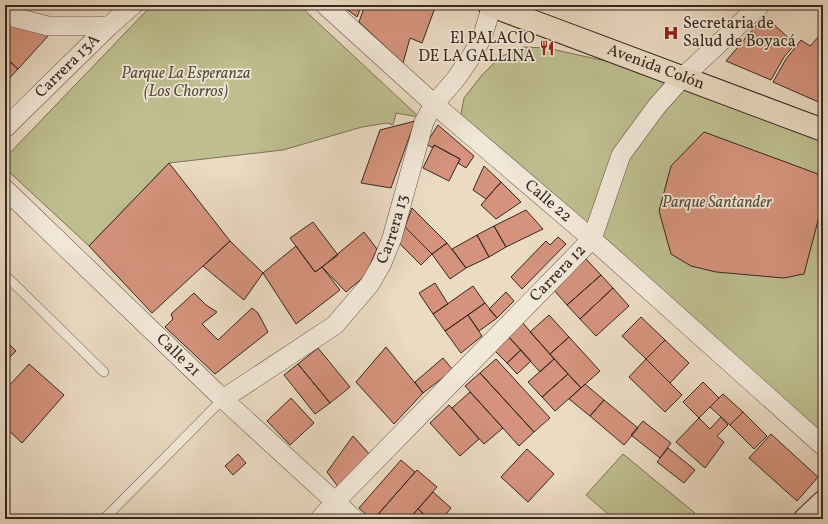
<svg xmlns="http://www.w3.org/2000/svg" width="828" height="524" viewBox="0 0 828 524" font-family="Vollkorn,serif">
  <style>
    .green { fill: #bebe8f; stroke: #7a7258 }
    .building { fill: #d5937d; stroke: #362721 }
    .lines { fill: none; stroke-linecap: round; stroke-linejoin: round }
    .lane-casing { stroke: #63544a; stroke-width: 10 }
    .street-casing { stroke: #63544a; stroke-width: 20 }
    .secondary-casing { stroke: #362721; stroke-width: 24 }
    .primary-casing { stroke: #362721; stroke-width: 24 }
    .lane { stroke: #f2e8d8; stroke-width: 9 }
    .street { stroke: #f2e8d8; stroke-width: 19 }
    .secondary { stroke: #f2e8d8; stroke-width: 22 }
    .primary { stroke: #ebdbc3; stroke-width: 22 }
    .labels { text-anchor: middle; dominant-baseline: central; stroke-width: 3.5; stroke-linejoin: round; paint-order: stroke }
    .poi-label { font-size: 16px; fill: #362721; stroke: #f2e8d8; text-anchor: start }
    .street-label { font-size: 16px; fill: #362721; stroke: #f2e8d8 }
    .park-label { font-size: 16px; font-style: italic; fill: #584d3c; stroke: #f2e8d8 }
  </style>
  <rect width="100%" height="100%" fill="#ebdbc3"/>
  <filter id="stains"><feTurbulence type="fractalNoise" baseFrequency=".005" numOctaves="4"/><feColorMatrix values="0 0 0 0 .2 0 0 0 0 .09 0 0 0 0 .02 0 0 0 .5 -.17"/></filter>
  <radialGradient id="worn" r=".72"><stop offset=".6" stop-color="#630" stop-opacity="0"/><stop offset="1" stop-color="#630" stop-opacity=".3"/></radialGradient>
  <path class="green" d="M 152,5 L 299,5 L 419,117 L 396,113 L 393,125 L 387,123 L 362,127 L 283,150 L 169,163 L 89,246 L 5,168 L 5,158 Z
    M 524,47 L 547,48 L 682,78 L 823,130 L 823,438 L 460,119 L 464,98 L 482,75 L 500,57 Z
    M 623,454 L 695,513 L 690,519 L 614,519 L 586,495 Z"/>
  <path class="building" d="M 341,5 L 362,5 L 357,17 Z
    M 365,5 L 436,5 L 422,43 L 410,38 L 403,63 L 359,22 Z
    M 768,19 L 795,44 L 784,57 L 771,80 L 726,61 L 760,21 L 764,24 Z
    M 10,24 L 48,35 L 48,36 L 18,69 L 5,57 L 5,29 Z
    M 823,27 L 823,104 L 773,82 L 786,59 L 801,40 L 810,46 L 822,33 L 820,30 Z
    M 5,57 L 18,69 L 5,83 Z
    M 415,121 L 391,188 L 361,183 L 380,130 Z
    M 438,125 L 474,156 L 466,168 L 458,163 L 460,159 L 434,145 L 433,148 L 426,144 Z
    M 704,132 L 818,174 L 821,209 L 804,274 L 784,278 L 716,272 L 691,266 L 671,254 L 659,211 L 671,166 Z
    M 434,145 L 460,159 L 449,181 L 423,168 Z
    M 169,163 L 230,241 L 152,313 L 89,246 Z
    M 484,166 L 501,182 L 486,199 L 473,190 Z
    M 501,182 L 521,202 L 496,219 L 481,205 Z
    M 412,208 L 447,243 L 432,254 L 405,227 Z
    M 526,210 L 543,229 L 506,247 L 494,226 Z
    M 313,222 L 338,255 L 315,272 L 290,238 Z
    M 494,226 L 506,247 L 489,257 L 477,235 Z
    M 405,227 L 432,254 L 421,265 L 399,243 Z
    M 364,232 L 377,249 L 365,276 L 346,292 L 322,267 Z
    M 477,235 L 489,257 L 466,268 L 452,249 Z
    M 558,237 L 566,244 L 522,289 L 511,277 L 546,241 L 550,245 Z
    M 230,241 L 263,273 L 244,300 L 203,266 Z
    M 447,243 L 466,268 L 450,279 L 432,254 Z
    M 296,246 L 315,272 L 322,267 L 340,290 L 296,324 L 263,273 Z
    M 586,259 L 601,275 L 567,305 L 553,289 Z
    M 601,275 L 613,288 L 580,319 L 567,305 Z
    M 435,283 L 448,304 L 433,314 L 419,293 Z
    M 473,286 L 485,303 L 445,331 L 433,314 Z
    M 613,288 L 629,306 L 596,336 L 580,319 Z
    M 506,292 L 514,301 L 497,318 L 489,309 Z
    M 194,293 L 206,305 L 217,312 L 202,324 L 218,340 L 252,308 L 258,313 L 268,332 L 215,374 L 165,327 L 173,319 L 171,314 Z
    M 485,303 L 497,318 L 479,331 L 468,315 Z
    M 468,315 L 482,336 L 461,353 L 445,331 Z
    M 549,315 L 569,337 L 550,354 L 530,332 Z
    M 641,317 L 665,340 L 646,359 L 622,336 Z
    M 522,322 L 554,359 L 540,372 L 507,335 Z
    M 507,335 L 521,350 L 507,363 L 493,349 Z
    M 569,337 L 600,371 L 581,388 L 550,354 Z
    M 5,340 L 16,351 L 5,362 Z
    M 665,340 L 689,363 L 670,383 L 646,359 Z
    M 386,347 L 423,393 L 394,424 L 356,382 Z
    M 318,348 L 350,387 L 330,403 L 298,364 Z
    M 521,350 L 531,361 L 517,374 L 507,363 Z
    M 443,358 L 453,370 L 423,393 L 415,382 Z
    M 496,359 L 550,418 L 534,432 L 480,373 Z
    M 554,359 L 568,374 L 542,397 L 528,382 Z
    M 646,359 L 682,395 L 665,412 L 629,377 Z
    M 29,364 L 64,395 L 22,443 L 5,427 L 5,390 Z
    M 298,364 L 330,403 L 315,414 L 284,375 Z
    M 480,373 L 534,432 L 519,446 L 465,386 Z
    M 568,374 L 581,388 L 555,411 L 542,397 Z
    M 703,382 L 719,398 L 699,418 L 683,402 Z
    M 585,384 L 604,400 L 590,416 L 569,399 Z
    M 470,392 L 503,428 L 484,444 L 452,408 Z
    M 723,394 L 743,412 L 730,425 L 710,407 Z
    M 291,398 L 314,423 L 290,445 L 267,421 Z
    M 604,400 L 638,428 L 624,445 L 590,416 Z
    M 449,405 L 479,439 L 460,456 L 430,423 Z
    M 743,412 L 767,436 L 754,449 L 730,425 Z
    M 721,417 L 728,425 L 717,436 L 724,442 L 705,468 L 676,442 L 699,418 L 710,429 Z
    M 643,421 L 671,443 L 660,458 L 631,435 Z
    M 771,434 L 818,477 L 797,501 L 749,458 Z
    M 353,436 L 372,457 L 339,488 L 327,472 Z
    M 668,448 L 695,470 L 684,483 L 657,462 Z
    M 527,449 L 554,474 L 528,502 L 501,477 Z
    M 238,454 L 246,463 L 233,475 L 225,466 Z
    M 401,460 L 415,472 L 374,519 L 371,519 L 359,508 Z
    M 417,470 L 437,487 L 409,519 L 374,519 Z
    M 433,492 L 451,508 L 442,519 L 429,519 L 418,509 Z
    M 418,509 L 429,519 L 409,519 Z"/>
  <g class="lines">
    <g class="lane-casing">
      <path id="lane" d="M 5,275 L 104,372
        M 104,519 L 212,410 L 223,399"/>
    </g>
    <g class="street-casing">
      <g id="street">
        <path id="s1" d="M 325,5 L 434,104 L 592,239 L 823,446"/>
        <path d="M 5,15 L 48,26 L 109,26"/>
        <path id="s2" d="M 5,128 L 109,26 L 133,5"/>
        <path id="s3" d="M 5,189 L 223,399 L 354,519"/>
        <path id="s4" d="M 223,399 L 335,325 L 370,284 L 382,263 L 392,238 L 424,122 L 434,104 L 455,80 L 469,60 L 482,38 L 492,5"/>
        <path id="s5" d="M 320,519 L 335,502 L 592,239 L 621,155 L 657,106 L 682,78 L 760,5"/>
      </g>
    </g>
    <g class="secondary-casing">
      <path id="secondary" d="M 805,519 L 823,502"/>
    </g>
    <g class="primary-casing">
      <g id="primary">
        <path id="s6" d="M 489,5 L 823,130"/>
      </g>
    </g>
    <use href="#lane" class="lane"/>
    <use href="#street" class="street"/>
    <use href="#secondary" class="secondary"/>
    <use href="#primary" class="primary"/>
  </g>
  <defs>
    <g id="hospital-bare" transform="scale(1.2)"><path d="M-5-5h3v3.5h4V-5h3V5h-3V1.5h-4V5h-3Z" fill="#8f2418" stroke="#f2e8d8" stroke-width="2.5" paint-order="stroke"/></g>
    <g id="restaurant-bare" transform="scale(1.2)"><path d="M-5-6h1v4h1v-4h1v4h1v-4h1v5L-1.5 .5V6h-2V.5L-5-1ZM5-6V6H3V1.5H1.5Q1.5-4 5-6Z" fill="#8f2418" stroke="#f2e8d8" stroke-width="2.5" paint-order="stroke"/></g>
  </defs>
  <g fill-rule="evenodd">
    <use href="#hospital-bare" x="671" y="33"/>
    <use href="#restaurant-bare" x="547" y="48"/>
  </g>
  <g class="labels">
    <g class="poi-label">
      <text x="683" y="24">Secretaria de<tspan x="683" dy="18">Salud de Boyacá</tspan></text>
      <text x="535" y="39" text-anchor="end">El PALACIO<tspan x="535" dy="18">DE LA GALLINA</tspan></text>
    </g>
    <g class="street-label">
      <text stroke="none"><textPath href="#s2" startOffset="88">Carrera 13A</textPath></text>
      <text stroke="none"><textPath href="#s6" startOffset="178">Avenida Colón</textPath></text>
      <text stroke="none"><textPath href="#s1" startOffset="297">Calle 22</textPath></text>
      <text stroke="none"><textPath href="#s4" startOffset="248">Carrera 13</textPath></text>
      <text stroke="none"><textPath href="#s5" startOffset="342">Carrera 12</textPath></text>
      <text stroke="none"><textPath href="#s3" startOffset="240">Calle 21</textPath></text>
    </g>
    <g class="park-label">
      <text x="186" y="74">Parque La Esperanza<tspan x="186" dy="18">(Los Chorros)</tspan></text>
      <text x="717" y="203">Parque Santander</text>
    </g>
  </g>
  <rect width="828" height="524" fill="none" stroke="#ebdbc3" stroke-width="20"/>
  <rect x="6" y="6" width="816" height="512" fill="none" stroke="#362721" stroke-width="2"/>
  <rect x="10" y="10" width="808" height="504" fill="none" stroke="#362721"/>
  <rect width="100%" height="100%" filter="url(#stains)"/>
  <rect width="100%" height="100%" fill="url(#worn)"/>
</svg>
